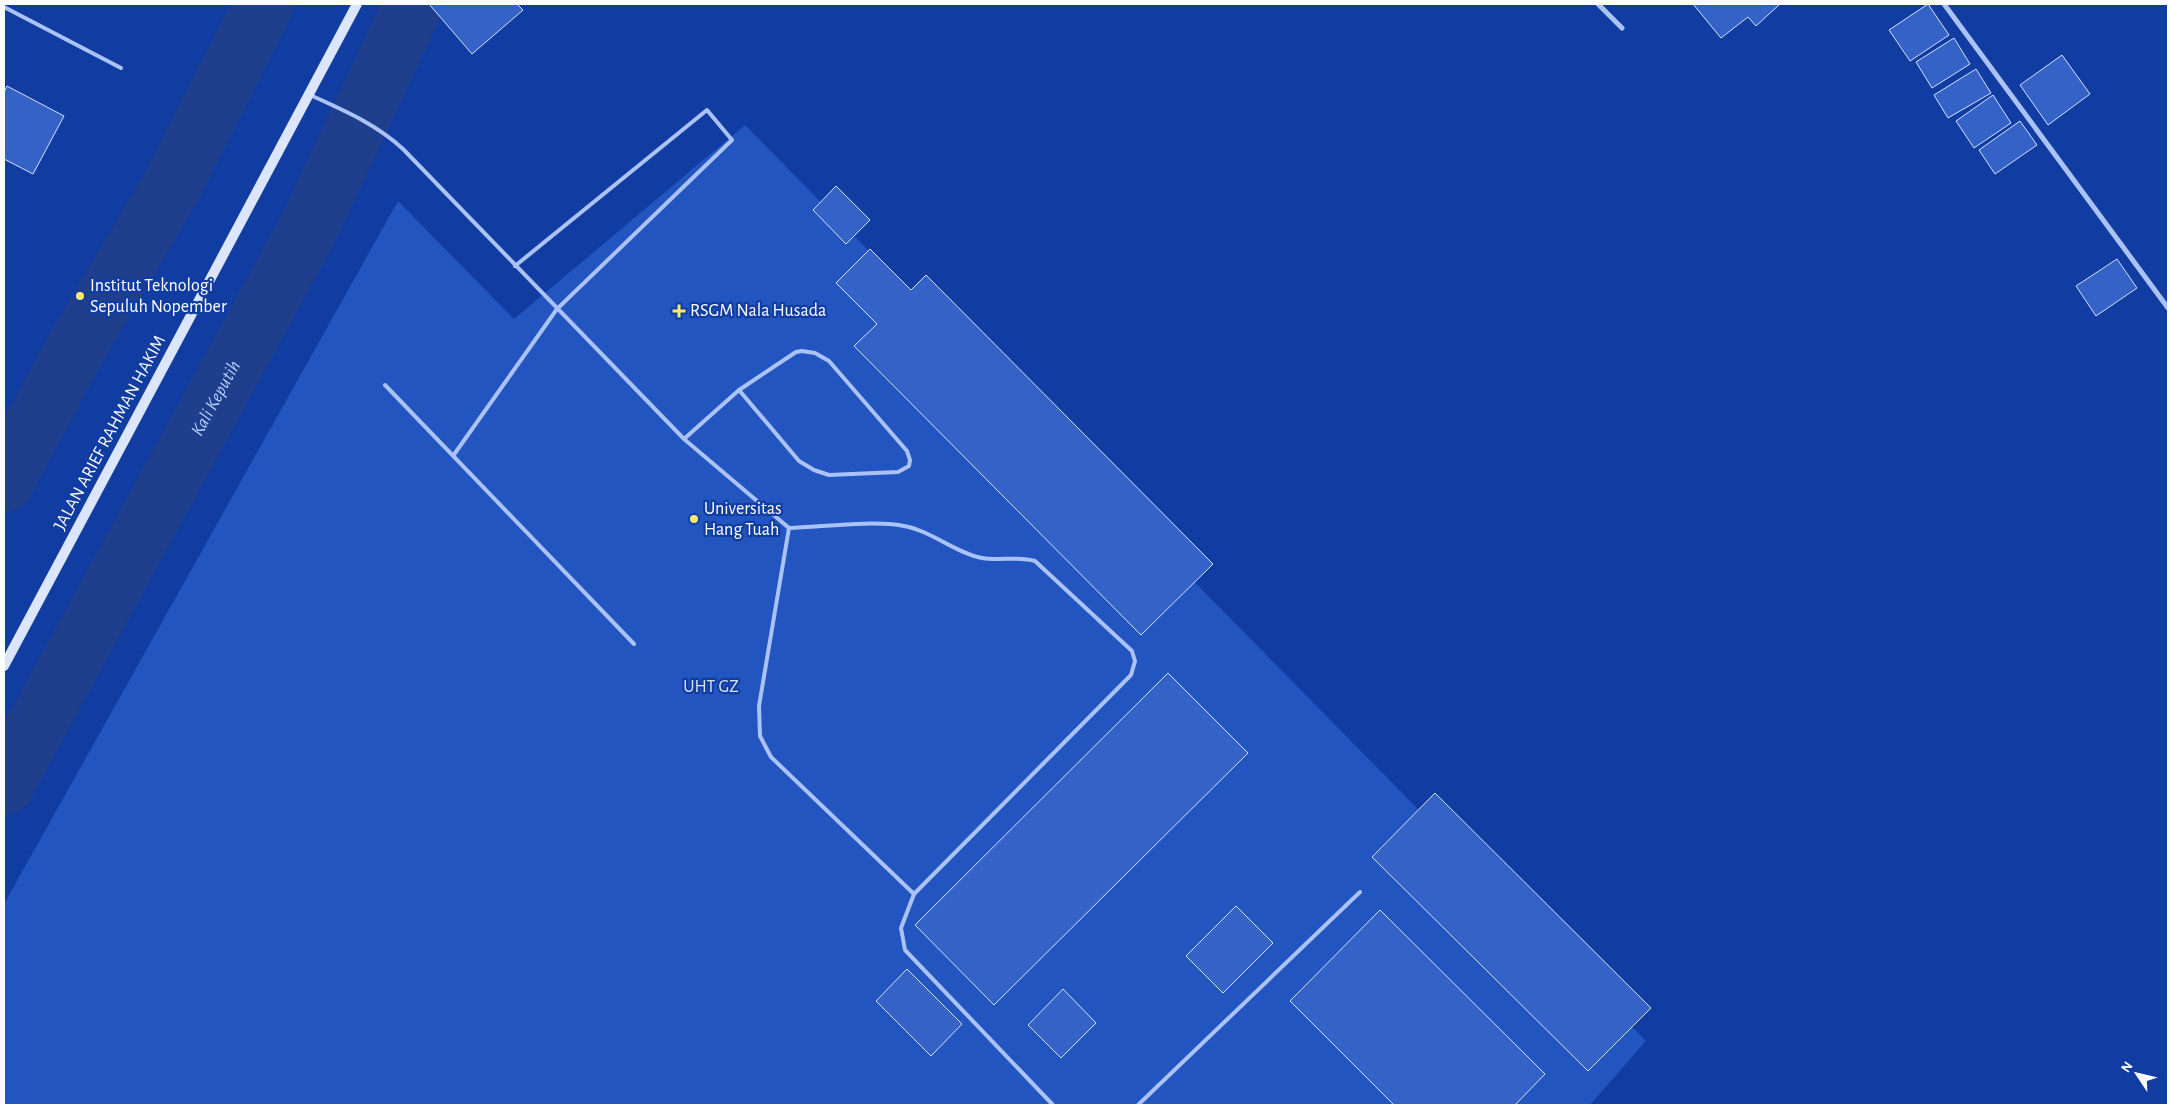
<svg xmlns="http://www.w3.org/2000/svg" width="2172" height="1109" viewBox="0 0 2172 1109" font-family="'Alegreya Sans',sans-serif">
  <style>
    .green { fill: #2355c0 }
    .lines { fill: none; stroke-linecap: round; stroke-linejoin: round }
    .river { stroke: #1f3f8d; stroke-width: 60 }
    .building { fill: #3562c7; stroke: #d3e1fe }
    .lane { stroke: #aac2f5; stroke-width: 4 }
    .street { stroke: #aac2f5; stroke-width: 5 }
    .secondary { stroke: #dbe5fe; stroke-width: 10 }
    .poi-dot { fill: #ffe96f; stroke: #113da2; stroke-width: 2 }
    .labels { text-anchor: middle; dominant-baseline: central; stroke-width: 4.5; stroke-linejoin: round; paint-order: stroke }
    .poi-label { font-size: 18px; fill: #fff; stroke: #113da2; text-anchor: start }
    .street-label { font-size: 18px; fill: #fff; stroke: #113da2 }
    .park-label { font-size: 18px; fill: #d3e1fe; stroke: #113da2 }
    .water-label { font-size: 19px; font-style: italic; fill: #b7cdfc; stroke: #113da2 }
  </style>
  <rect width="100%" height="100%" fill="#113da2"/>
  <path class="green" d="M 745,125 L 1646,1041 L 1590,1105 L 4,1105 L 4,904 L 398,201 L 514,319 Z"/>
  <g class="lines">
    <g class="river">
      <path d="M 4,482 L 76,348 L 173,184 L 264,4"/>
      <path id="s1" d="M 4,785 L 308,229 L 414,4"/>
    </g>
  </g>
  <path class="building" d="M 429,4 L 517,4 L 523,10 L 472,54 Z
    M 1693,4 L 1780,4 L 1756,26 L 1748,17 L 1721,38 Z
    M 1928,4 L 1949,35 L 1910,61 L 1889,30 Z
    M 1954,38 L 1970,64 L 1932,88 L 1916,62 Z
    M 2062,55 L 2090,94 L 2048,125 L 2020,85 Z
    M 1976,69 L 1991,93 L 1948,118 L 1934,95 Z
    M 7,86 L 64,116 L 33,174 L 4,159 L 4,92 Z
    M 1993,95 L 2011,123 L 1974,148 L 1956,121 Z
    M 2020,121 L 2037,145 L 1995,174 L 1979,150 Z
    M 836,186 L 870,220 L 846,244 L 813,210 Z
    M 870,249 L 911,290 L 926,275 L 1213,564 L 1141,635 L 854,346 L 877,324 L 836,283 Z
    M 2117,259 L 2137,288 L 2096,316 L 2076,286 Z
    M 1168,673 L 1248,753 L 994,1005 L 915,925 Z
    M 1435,793 L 1651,1008 L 1588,1071 L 1372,857 Z
    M 1236,906 L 1273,943 L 1223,993 L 1186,956 Z
    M 1380,910 L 1545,1074 L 1515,1105 L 1394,1105 L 1290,1001 Z
    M 907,969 L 962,1024 L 931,1056 L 876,1001 Z
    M 1063,989 L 1096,1023 L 1061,1058 L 1028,1025 Z"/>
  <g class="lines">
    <path class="lane" d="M 4,7 L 121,68
      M 310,95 C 343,110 376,124 403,149 L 684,439 L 789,528 C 823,527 871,520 904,526 C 932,531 955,553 982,558 C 1000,561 1018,556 1035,561 L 1132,651 L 1135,661 L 1131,675 L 914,894 L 901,928 L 905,950 L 1053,1105
      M 385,385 L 634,644
      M 684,439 L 739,390 L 796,352 L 802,351 L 815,353 L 829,361 L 907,451 L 910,460 L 909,466 L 898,472 L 829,475 L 814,470 L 799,461 L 739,390
      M 453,456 L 557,309 L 732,140 L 707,110 L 515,266
      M 789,528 L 759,706 L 760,736 L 771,757 L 914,894
      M 1138,1105 L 1360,892"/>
    <path class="street" d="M 1598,4 L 1622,28
      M 1944,4 L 2168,308"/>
    <path class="secondary" d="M 4,666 L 357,4"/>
  </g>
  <g class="poi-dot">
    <circle cx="80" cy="296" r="5"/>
    <path d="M676.5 303.5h5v5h5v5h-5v5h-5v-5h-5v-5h5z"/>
    <circle cx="694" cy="519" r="5"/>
  </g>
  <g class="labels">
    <g class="poi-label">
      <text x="90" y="286">Institut Teknologi<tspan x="90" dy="21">Sepuluh Nopember</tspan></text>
      <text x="690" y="311">RSGM Nala Husada</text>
      <text x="704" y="509">Universitas<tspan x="704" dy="21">Hang Tuah</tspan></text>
    </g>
    <g class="street-label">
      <text transform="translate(110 433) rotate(-62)">JALAN ARIEF RAHMAN HAKIM</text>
    </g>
    <g class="park-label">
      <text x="711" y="687">UHT GZ</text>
    </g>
    <g class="water-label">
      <text stroke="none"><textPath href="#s1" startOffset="441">Kali Keputih</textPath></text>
    </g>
  </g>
  <rect width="2172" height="1109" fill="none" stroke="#ffffff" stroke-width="10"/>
  <g transform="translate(2137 1074) rotate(305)" stroke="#113da2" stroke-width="4" paint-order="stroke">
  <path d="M0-4L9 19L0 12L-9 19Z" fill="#ffffff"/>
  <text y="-8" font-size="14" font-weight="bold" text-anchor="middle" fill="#ffffff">N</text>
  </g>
</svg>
